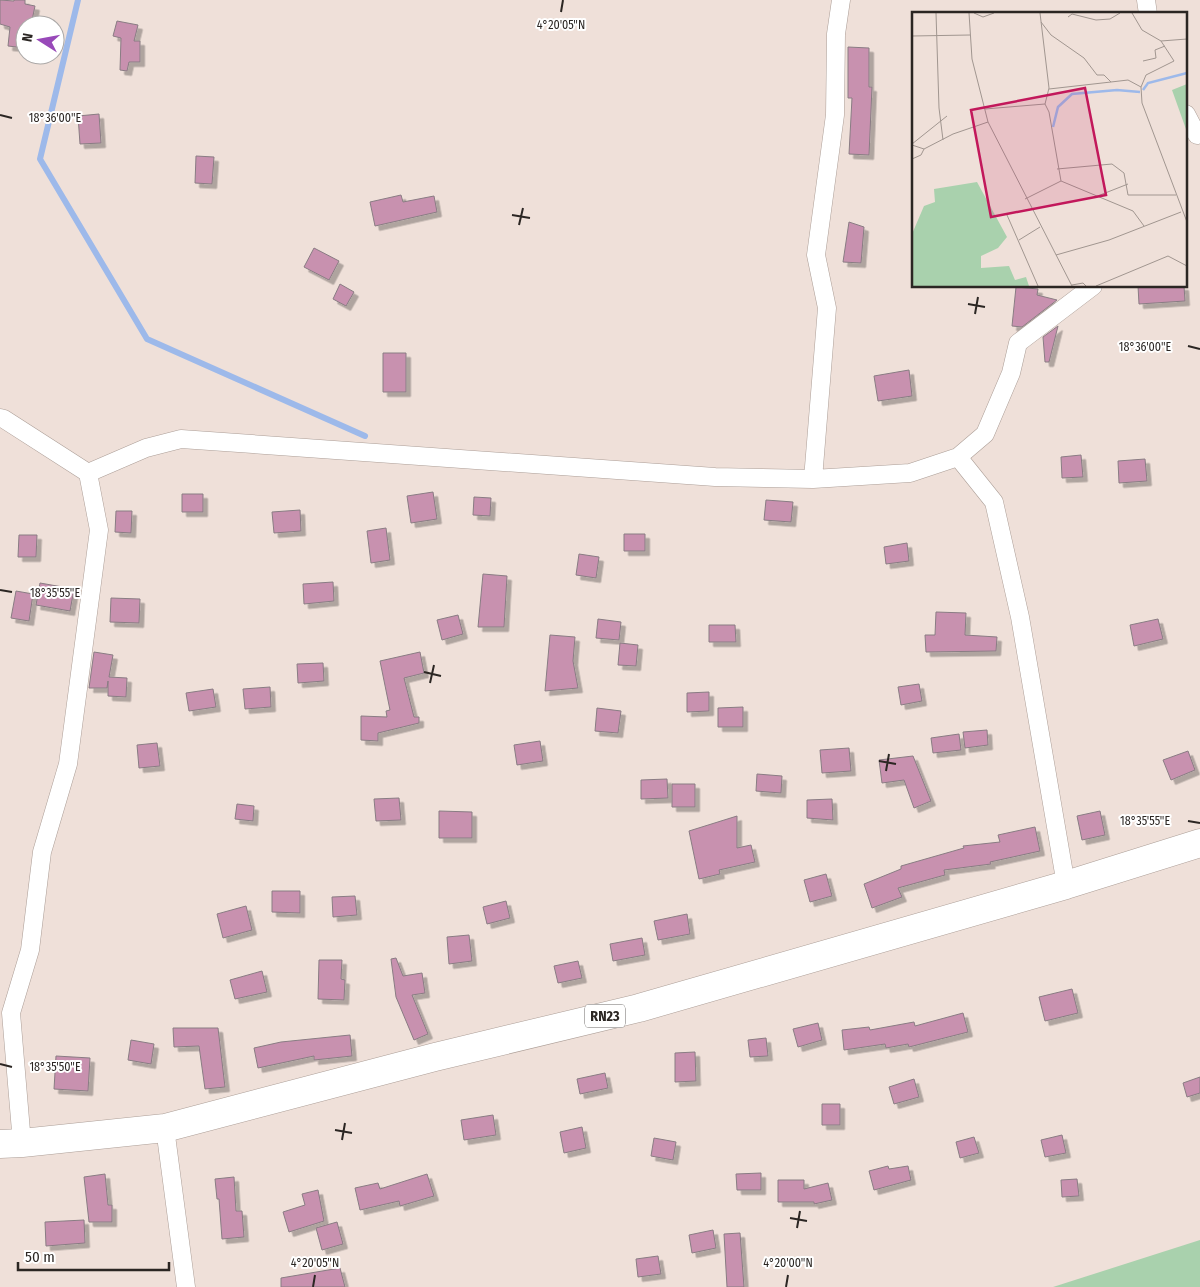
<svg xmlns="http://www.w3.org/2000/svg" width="1200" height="1287" viewBox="0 0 1200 1287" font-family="'Fira Sans Condensed',sans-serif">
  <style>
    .green { fill: #a9d1ad }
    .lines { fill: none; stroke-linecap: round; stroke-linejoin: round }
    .stream { stroke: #9db9ea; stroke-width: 6 }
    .building { fill: #c891af; stroke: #897c83; filter: url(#shadow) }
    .street-casing { stroke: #ac9e97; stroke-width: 19 }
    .primary-casing { stroke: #ac9e97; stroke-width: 29 }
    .street { stroke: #fff; stroke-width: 18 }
    .primary { stroke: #fff; stroke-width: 28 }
    .ticks { fill: none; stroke: #2b2623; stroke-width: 2 }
    .labels { text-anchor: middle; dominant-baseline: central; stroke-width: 4; stroke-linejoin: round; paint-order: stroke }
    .shield { fill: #fff; stroke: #6b6765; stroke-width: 1 }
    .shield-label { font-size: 14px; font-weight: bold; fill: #2b2623 }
    .inset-river { fill: none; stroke: #9db9ea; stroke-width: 2.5 }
    .inset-road { fill: none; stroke: #a19690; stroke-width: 1 }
    .view { fill: #c2185b; fill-opacity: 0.15; stroke: #c2185b; stroke-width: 2.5 }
    .inset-edge { fill: none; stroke: #2b2623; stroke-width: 2.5 }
    .ticks-label { font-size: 12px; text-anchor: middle; fill: #2b2623; stroke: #fff; stroke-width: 4; stroke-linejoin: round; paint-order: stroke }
  </style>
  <defs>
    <filter id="shadow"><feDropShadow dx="4.5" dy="4.5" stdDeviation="0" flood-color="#0004"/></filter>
  </defs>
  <rect width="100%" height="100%" fill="#efe0d9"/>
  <path class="green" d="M 1200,1240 L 1200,1287 L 1053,1287 Z"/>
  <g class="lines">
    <path class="stream" d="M 78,0 L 40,159 L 147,339 L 365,436"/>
  </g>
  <path class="building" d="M 0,0 L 14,1 L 14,0 L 25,0 L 25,4 L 35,6 L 31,25 L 25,25 L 25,48 L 8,46 L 10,27 L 0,24 Z
    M 117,21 L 138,25 L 134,41 L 140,41 L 140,62 L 129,62 L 127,71 L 120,70 L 121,38 L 113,36 Z
    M 848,47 L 869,48 L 869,87 L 872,87 L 869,155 L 849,154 L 852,98 L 848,98 Z
    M 99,114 L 101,143 L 80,144 L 78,116 Z
    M 196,156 L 214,157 L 212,184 L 195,183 Z
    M 401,195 L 403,202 L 434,196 L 437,212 L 375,226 L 370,202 Z
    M 849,222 L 864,227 L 861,263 L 843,262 Z
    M 314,248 L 339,261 L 329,280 L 304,267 Z
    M 340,284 L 354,292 L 346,306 L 333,299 Z
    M 1138,286 L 1184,286 L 1185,301 L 1139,304 Z
    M 1016,287 L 1038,289 L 1037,295 L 1057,300 L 1022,327 L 1012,326 Z
    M 1058,326 L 1049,362 L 1045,362 L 1043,337 Z
    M 383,353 L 406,353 L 406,392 L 383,392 Z
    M 909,370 L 912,396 L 878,401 L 874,376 Z
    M 1081,455 L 1083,477 L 1062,478 L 1061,457 Z
    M 1145,459 L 1147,481 L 1119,483 L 1118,461 Z
    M 433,492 L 437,519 L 411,523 L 407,496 Z
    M 182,494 L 203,494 L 203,512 L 182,512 Z
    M 474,497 L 491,498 L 490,516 L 473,515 Z
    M 766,500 L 793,502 L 791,522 L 764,520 Z
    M 300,510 L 301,531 L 274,533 L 272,512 Z
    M 116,511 L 132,511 L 131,533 L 115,532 Z
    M 386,528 L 390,560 L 371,563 L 367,531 Z
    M 624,534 L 645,534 L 645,551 L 624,551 Z
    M 19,535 L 37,535 L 36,557 L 18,557 Z
    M 907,543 L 909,561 L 886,564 L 884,547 Z
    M 579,554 L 599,557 L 596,578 L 576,575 Z
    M 483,574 L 507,576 L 504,627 L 478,627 Z
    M 333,582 L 334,601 L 304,604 L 303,584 Z
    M 40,583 L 74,589 L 70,611 L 36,605 Z
    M 16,591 L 33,594 L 29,621 L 11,618 Z
    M 111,598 L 140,599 L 139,623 L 110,622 Z
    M 936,612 L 966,613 L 965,635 L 997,637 L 996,651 L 926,652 L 925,635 L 935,635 Z
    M 458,615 L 463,634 L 442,640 L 437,620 Z
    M 598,619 L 621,622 L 619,640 L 596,638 Z
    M 1158,619 L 1163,639 L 1134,646 L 1130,625 Z
    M 709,625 L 735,625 L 736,642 L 709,642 Z
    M 550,635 L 575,637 L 573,661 L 578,688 L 545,691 Z
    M 620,643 L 638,645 L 636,666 L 618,665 Z
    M 94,652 L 113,655 L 109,677 L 127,678 L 126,697 L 108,696 L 108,681 L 107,688 L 89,688 Z
    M 420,652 L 424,673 L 404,678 L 414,717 L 419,717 L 419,723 L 378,733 L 378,741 L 361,740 L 361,716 L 387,717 L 386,711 L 390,710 L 380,661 Z
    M 323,663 L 324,681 L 298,683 L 297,664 Z
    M 919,684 L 922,701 L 901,705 L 898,687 Z
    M 270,687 L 271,707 L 245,709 L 243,689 Z
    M 213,689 L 216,707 L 189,711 L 186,693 Z
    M 709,692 L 709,711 L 687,712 L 687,693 Z
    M 743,707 L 743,727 L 718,727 L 718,708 Z
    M 597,708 L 621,711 L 618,733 L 595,731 Z
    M 987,730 L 988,745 L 965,748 L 963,732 Z
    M 959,734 L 961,750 L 933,753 L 931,738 Z
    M 540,741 L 543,761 L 517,765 L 514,745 Z
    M 157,743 L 160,766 L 139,768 L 137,745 Z
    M 849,748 L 851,771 L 822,773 L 820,750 Z
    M 1188,751 L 1195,770 L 1171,780 L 1163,760 Z
    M 913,756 L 931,801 L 914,808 L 904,780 L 882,783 L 879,760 Z
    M 757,774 L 782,776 L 781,793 L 756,791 Z
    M 667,779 L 668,798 L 641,799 L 641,780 Z
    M 672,784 L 695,784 L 695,807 L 672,807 Z
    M 399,798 L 401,820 L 376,821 L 374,799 Z
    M 832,799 L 833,820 L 807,818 L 807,800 Z
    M 237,804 L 254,806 L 253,821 L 235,819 Z
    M 439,811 L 472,812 L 472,838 L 439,838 Z
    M 1100,811 L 1105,835 L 1082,840 L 1077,816 Z
    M 737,816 L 737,848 L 751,845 L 755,862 L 719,870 L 720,874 L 699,879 L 689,831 Z
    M 1035,827 L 1040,851 L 990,862 L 991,864 L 944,870 L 945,875 L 898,888 L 902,897 L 872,908 L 864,884 L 901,869 L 901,866 L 964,848 L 963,846 L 1000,842 L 998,835 Z
    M 826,874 L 832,896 L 810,902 L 804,880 Z
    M 272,891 L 300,891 L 300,913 L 272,912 Z
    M 355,896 L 357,915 L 333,917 L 332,897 Z
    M 506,901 L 510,918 L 487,924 L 483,907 Z
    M 246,906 L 252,930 L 223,938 L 217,914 Z
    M 687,914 L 690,934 L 658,940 L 654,921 Z
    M 469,935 L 472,961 L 449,964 L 447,937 Z
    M 642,938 L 645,955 L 613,961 L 610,944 Z
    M 396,958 L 403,976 L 422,973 L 425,993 L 412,995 L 428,1034 L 414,1040 L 396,997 L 391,959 Z
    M 319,960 L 342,960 L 341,979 L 345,980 L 344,1000 L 318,999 Z
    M 578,961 L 582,978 L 558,983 L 554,966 Z
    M 262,971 L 267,992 L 235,999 L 230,980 Z
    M 1072,989 L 1078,1013 L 1045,1021 L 1039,997 Z
    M 963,1013 L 968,1032 L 909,1047 L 908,1044 L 886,1048 L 885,1044 L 844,1050 L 842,1030 L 869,1027 L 870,1030 L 914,1022 L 915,1026 Z
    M 818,1023 L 822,1040 L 798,1047 L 793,1029 Z
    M 173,1028 L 218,1028 L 225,1087 L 205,1089 L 199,1046 L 174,1047 Z
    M 350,1035 L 352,1056 L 314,1060 L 314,1056 L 258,1068 L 254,1048 L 281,1042 Z
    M 766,1038 L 768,1056 L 750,1057 L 748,1040 Z
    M 131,1040 L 154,1044 L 151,1064 L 128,1060 Z
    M 695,1052 L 696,1081 L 675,1082 L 675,1053 Z
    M 56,1056 L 90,1058 L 88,1091 L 54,1089 Z
    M 605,1073 L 608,1088 L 580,1094 L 577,1079 Z
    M 1200,1077 L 1200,1093 L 1187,1097 L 1183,1083 Z
    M 914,1079 L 919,1097 L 894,1104 L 889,1087 Z
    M 822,1104 L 840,1104 L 840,1125 L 822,1125 Z
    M 493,1115 L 496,1135 L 464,1140 L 461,1120 Z
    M 582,1127 L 586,1148 L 564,1153 L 560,1132 Z
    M 1062,1135 L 1066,1153 L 1045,1157 L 1041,1140 Z
    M 974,1137 L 979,1153 L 960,1158 L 956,1142 Z
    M 654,1138 L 676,1142 L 673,1160 L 651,1156 Z
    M 888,1166 L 889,1169 L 908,1166 L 911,1180 L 874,1190 L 869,1171 Z
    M 761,1173 L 761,1190 L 737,1190 L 736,1174 Z
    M 105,1174 L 108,1205 L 112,1205 L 112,1222 L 89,1222 L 84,1177 Z
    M 427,1174 L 434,1196 L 400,1206 L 399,1201 L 360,1210 L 355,1188 L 378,1183 L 380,1189 Z
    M 234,1177 L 236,1211 L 242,1211 L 244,1237 L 222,1239 L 219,1199 L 217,1199 L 215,1179 Z
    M 1077,1179 L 1079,1196 L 1062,1197 L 1061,1180 Z
    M 778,1180 L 804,1180 L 804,1189 L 828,1183 L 832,1200 L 814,1204 L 814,1202 L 778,1202 Z
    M 318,1190 L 324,1221 L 289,1232 L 283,1212 L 305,1205 L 302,1194 Z
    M 84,1220 L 85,1243 L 46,1246 L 45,1222 Z
    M 337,1222 L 343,1244 L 322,1250 L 316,1228 Z
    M 713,1230 L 716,1248 L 692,1253 L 689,1235 Z
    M 740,1233 L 744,1287 L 727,1287 L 724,1234 Z
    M 658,1256 L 661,1274 L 638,1277 L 636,1259 Z
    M 340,1268 L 345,1287 L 281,1287 L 281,1278 Z"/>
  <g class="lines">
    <g class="street-casing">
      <path id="street" d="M 1146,0 L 1148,14
        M 1186,114 L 1197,135
        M 0,418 L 4,419 L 88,473 L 99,530 L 68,764 L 42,852 L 30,950 L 11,1013 L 22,1143
        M 88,473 L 146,448 L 181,439 L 715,477 L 813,479 L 910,473 L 958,457
        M 813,479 L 827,308 L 816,255 L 835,115 L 836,34 L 841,0
        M 1066,885 L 1020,617 L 994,502 L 958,457 L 985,434 L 1011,373 L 1018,343 L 1093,286
        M 165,1128 L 186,1287"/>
    </g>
    <g class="primary-casing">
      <path id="primary" d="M 0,1144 L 22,1143 L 165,1128 L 435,1057 L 639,1008 L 1066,885 L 1200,843"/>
    </g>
    <use href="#street" class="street"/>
    <use href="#primary" class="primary"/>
  </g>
  <path class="ticks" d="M 561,12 L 563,0M 0,115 L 12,118M 512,215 L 530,218M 519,225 L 523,208M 968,304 L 985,307M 975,314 L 978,297M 1188,346 L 1200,349M 0,590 L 12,592M 424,672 L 441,676M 430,683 L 434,665M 879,761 L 896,764M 886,771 L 889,754M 1188,821 L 1200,823M 0,1064 L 12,1067M 335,1130 L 352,1133M 342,1140 L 345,1123M 790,1218 L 807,1221M 797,1228 L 800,1211M 313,1287 L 315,1275M 786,1287 L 788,1275"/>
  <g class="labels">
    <rect class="shield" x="585" y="1004.5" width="40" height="23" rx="4"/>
    <g class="shield-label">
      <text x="605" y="1016">RN23</text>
    </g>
  </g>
  <g transform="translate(912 12)">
    <rect width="275" height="275" fill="#efe0d9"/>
    <path d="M 275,72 L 275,120 L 260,78 ZM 65,170 L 95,225 L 86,236 L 69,244 L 69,256 L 97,254 L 103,268 L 114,265 L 117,274 L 0,274 L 0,222 L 12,194 L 23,190 L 22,177 Z" fill="#a9d1ad"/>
    <path class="inset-river" d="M 231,78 L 236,71 L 275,61M 141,115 L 146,95 L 160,82 L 205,78 L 228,80"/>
    <path class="inset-road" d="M 24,1 L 27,96 L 31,128M 57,1 L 60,47 L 76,110 L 160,274M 62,1 L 71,5 L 82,1M 220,1 L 230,18 L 249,29 L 262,49 L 234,63 L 229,75 L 230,91 L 275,210M 156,5 L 160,2 L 184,8 L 198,7 L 208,1M 129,10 L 139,23 L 172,46 L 185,63 L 192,63 L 199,70 L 216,68 L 229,75M 0,24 L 58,23M 249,29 L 275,27M 231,49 L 244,46 L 243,38 L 253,34M 137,77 L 199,70M 133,92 L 137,100 L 149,169M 73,97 L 133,92 L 137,76 L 128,1M 0,132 L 35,104M 0,133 L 12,137 L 41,122 L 76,110M 0,147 L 9,143 L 12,137M 145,157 L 200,152 L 212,161 L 216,183 L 264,183M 183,185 L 216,172M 113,187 L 149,169 L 221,199 L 232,214M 95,203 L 126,274M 107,228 L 128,215M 144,243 L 197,228 L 269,200M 160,273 L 171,271 L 174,274M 184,274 L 256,244 L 275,254"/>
    <path class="view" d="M 173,76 L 194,183 L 79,205 L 59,98 Z"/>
    <rect width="275" height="275" class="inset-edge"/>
  </g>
  <g class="ticks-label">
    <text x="561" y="29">4°20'05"N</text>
    <text x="55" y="122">18°36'00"E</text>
    <text x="1145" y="351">18°36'00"E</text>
    <text x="55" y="597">18°35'55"E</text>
    <text x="1145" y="825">18°35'55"E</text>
    <text x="55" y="1071">18°35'50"E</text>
    <text x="315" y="1267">4°20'05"N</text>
    <text x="788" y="1267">4°20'00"N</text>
  </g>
  <g transform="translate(40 40) rotate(281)"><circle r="24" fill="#ffffff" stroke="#aaa8a7"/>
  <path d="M0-4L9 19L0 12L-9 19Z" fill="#9849b9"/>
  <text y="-8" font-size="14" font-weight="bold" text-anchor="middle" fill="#2b2623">N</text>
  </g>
  <path d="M18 1262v8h151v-8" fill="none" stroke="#2b2623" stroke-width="2.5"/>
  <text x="25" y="1262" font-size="15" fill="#2b2623" stroke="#ffffff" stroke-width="4" paint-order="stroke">50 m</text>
</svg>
